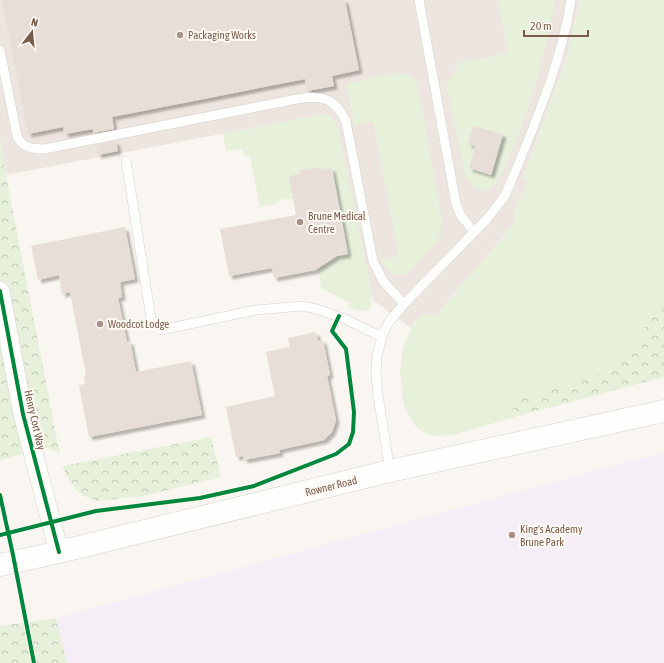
<svg xmlns="http://www.w3.org/2000/svg" width="664" height="663" viewBox="0 0 664 663" font-family="'Asap Condensed',sans-serif">
  <style>
    .industrial { fill: #ede5e0 }
    .education { fill: #f6eef6 }
    .green { fill: #e7f0db }
    .forest { fill: url(#forest-crowns) }
    .building { fill: #e6ded7; filter: url(#shadow) }
    .lines { fill: none; stroke-linecap: round; stroke-linejoin: round }
    .lane-casing { stroke: #d7d1cb; stroke-width: 10 }
    .street-casing { stroke: #d7d1cb; stroke-width: 20 }
    .secondary-casing { stroke: #d9d2cb; stroke-width: 23 }
    .lane { stroke: #fefefd; stroke-width: 9 }
    .street { stroke: #fefefd; stroke-width: 19 }
    .secondary { stroke: #fefefd; stroke-width: 22 }
    .cycleway-casing { stroke: #fffaf3; stroke-width: 6 }
    .cycleway { stroke: #00873e; stroke-width: 4 }
    .poi-dot { fill: #a69286; stroke: #fffaf3; stroke-width: 1.5 }
    .labels { text-anchor: middle; dominant-baseline: central; stroke-width: 4; stroke-linejoin: round; paint-order: stroke }
    .poi-label { font-size: 11px; fill: #7a5c4d; stroke: #fffaf3; text-anchor: start }
    .street-label { font-size: 11px; fill: #7a5c4d; stroke: #fffaf3 }
  </style>
  <defs>
    <pattern id="forest-crowns" width="20" height="18" patternUnits="userSpaceOnUse"><rect width="20" height="18" fill="#e7f0db"/><path d="M2 6a3 3 0 1 1 6 0M12 15a3 3 0 1 1 6 0" fill="none" stroke="#c0c6b4"/></pattern>
    <filter id="shadow"><feDropShadow dx="3.5" dy="3.5" stdDeviation="1" flood-color="#0004"/></filter>
  </defs>
  <rect width="100%" height="100%" fill="#f9f5f0"/>
  <path class="industrial" d="M 0,0 L 580,0 L 566,60 L 523,178 L 528,181 L 514,210 L 514,224 L 436,315 L 415,321 L 411,328 L 373,300 L 367,270 L 326,114 L 6,175 L 0,141 Z"/>
  <path class="education" d="M 664,452 L 664,663 L 67,663 L 56,618 Z"/>
  <path class="green" d="M 498,0 L 555,0 C 544,62 526,124 498,181 L 494,186 L 485,191 L 474,187 L 466,178 L 446,85 L 459,63 L 508,53 Z
    M 580,0 L 664,0 L 664,307 L 628,367 L 511,418 L 453,435 L 435,436 L 427,434 L 416,427 L 405,408 L 402,395 L 400,370 L 403,348 L 411,328 L 423,313 L 436,315 L 514,224 L 514,210 L 528,181 L 523,178 L 566,60 Z
    M 397,73 C 408,73 414,77 418,87 L 442,220 C 441,227 440,235 437,241 C 433,247 427,253 422,258 C 418,262 414,267 410,271 C 397,280 386,271 381,259 L 399,256 L 373,122 L 354,125 L 347,83 Z
    M 326,114 L 331,117 L 338,128 L 370,283 C 373,304 375,318 348,307 L 350,303 L 321,288 L 316,252 L 294,199 L 283,199 L 275,204 L 260,207 L 250,156 L 244,156 L 242,149 L 226,151 L 223,135 L 222,134 Z"/>
  <path class="forest" d="M 0,141 L 6,175 L 60,455 L 54,450 L 46,448 L 0,460 Z
    M 664,296 L 664,377 L 511,418 C 513,402 519,400 532,395 L 612,369 L 621,363 L 628,356 Z
    M 211,437 L 221,477 L 143,496 L 97,501 L 84,496 L 75,489 L 67,476 L 62,466 Z
    M 56,618 L 67,663 L 0,663 L 0,626 Z"/>
  <path class="building" d="M 2,0 L 345,0 L 359,70 L 332,76 L 334,86 L 307,91 L 305,79 L 112,117 L 114,129 L 93,133 L 93,129 L 65,134 L 63,127 L 28,134 Z
    M 473,126 L 503,134 L 491,175 L 469,168 L 475,146 L 468,144 Z
    M 116,141 L 118,151 L 98,155 L 96,145 Z
    M 321,167 L 321,170 L 332,168 L 348,254 L 337,256 L 315,270 L 274,278 L 272,268 L 229,276 L 220,229 L 296,215 L 289,176 L 300,174 L 299,170 Z
    M 125,227 L 135,279 L 120,282 L 122,297 L 118,298 L 127,342 L 130,341 L 136,372 L 191,361 L 202,415 L 89,437 L 79,385 L 85,384 L 84,376 L 86,375 L 70,292 L 62,294 L 59,275 L 38,280 L 31,246 Z
    M 316,332 L 318,341 L 323,340 L 330,375 L 327,376 L 336,420 L 332,432 L 324,440 L 279,450 L 280,453 L 244,460 L 243,456 L 236,457 L 226,407 L 275,396 L 266,352 L 290,347 L 288,338 Z"/>
  <g class="lines">
    <g class="lane-casing">
      <path id="lane" d="M 419,0 L 456,204 L 461,216 L 474,232
        M 0,50 L 17,136 C 22,148 33,149 44,149 L 297,99 C 321,95 336,98 346,122 L 373,261 L 383,281 L 404,304
        M 126,161 L 151,318 L 154,327 L 161,330 L 166,329 L 256,310 L 302,306 L 317,309 L 345,319 L 382,337
        M 390,471 L 378,395 L 376,375 L 377,356 L 383,333 L 389,322 L 404,304 L 487,219 L 504,197 L 511,182 C 535,123 561,64 571,0"/>
    </g>
    <g class="street-casing">
      <path id="street" d="M 0,291 L 23,414 L 59,552"/>
    </g>
    <g class="secondary-casing">
      <path id="secondary" d="M 0,565 L 59,552 L 390,471 L 664,411"/>
    </g>
    <use href="#lane" class="lane"/>
    <use href="#street" class="street"/>
    <use href="#secondary" class="secondary"/>
    <g class="cycleway-casing">
      <path id="cycleway" d="M 0,291 L 23,414 L 59,552
        M 0,495 L 13,555 L 34,663
        M 0,535 L 96,511 L 200,498 L 254,486 L 336,454 L 349,444 L 353,432 L 354,412 L 346,349 L 332,331 L 339,316"/>
    </g>
    <use href="#cycleway" class="cycleway"/>
  </g>
  <g class="poi-dot">
    <circle cx="180" cy="35" r="4"/>
    <circle cx="300" cy="222" r="4"/>
    <circle cx="100" cy="324" r="4"/>
    <circle cx="512" cy="535" r="4"/>
  </g>
  <g class="labels">
    <g class="poi-label">
      <text x="188" y="35">Packaging Works</text>
      <text x="308" y="216">Brune Medical<tspan x="308" dy="13">Centre</tspan></text>
      <text x="108" y="324">Woodcot Lodge</text>
      <text x="520" y="529">King's Academy<tspan x="520" dy="13">Brune Park</tspan></text>
    </g>
    <g class="street-label">
      <text transform="translate(35 420) rotate(77)">Henry Cort Way</text>
      <text transform="translate(331 486) rotate(-14)">Rowner Road</text>
    </g>
  </g>
  <g transform="translate(32 32) rotate(16)" stroke="#fffaf3" stroke-width="3" paint-order="stroke">
  <path d="M0-3L7 15L0 10L-7 15Z" fill="#7a5c4d"/>
  <text y="-6" font-size="11" font-weight="bold" text-anchor="middle" fill="#7a5c4d">N</text>
  </g>
  <path d="M524 30v6h64v-6" fill="none" stroke="#7a5c4d" stroke-width="2"/>
  <text x="530" y="30" font-size="12" fill="#7a5c4d" stroke="#fffaf3" stroke-width="3" paint-order="stroke">20 m</text>
</svg>
